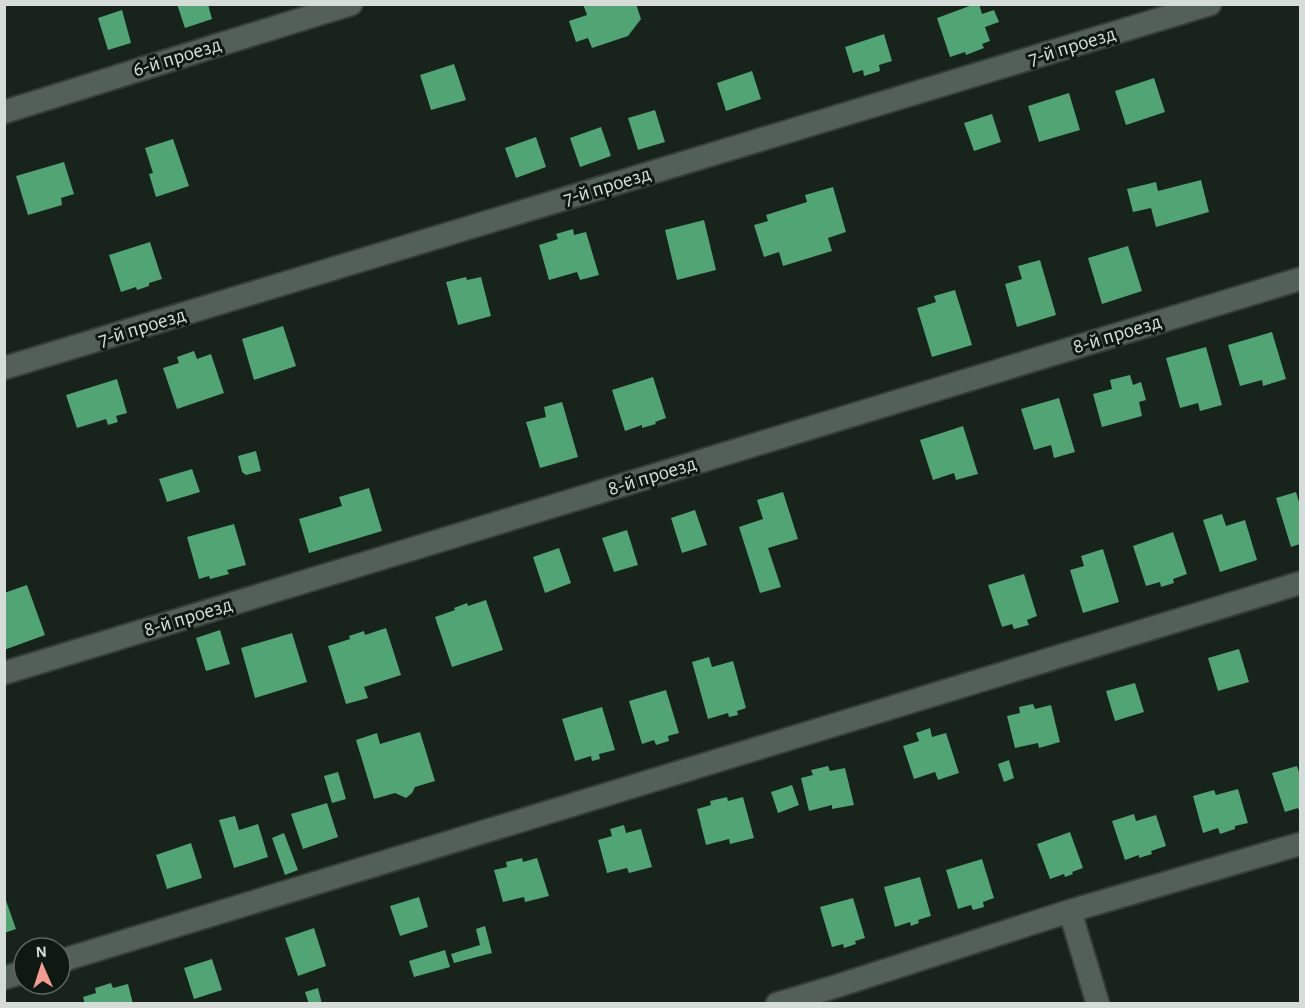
<svg xmlns="http://www.w3.org/2000/svg" width="1305" height="1008" viewBox="0 0 1305 1008" font-family="'Alegreya Sans',sans-serif">
  <style>
    .building { fill: #51a474 }
    .lines { fill: none; stroke-linecap: round; stroke-linejoin: round }
    .minor-casing { stroke: #363e38; stroke-width: 26 }
    .minor { stroke: #526057; stroke-width: 22 }
    .labels { text-anchor: middle; dominant-baseline: central; stroke-width: 6; stroke-linejoin: round; paint-order: stroke }
    .street-label { font-size: 21px; fill: #d6ddd8; stroke: #0e1912 }
  </style>
  <rect width="100%" height="100%" fill="#17231b"/>
  <path class="building" d="M 177,4 L 208,4 L 212,19 L 185,28 Z
    M 583,4 L 636,4 L 641,19 L 628,36 L 592,48 L 588,38 L 576,42 L 569,21 L 587,15 Z
    M 975,4 L 979,4 L 982,14 L 994,10 L 999,22 L 985,27 L 990,41 L 982,44 L 984,48 L 966,55 L 965,52 L 950,57 L 937,18 Z
    M 122,10 L 131,43 L 108,50 L 98,18 Z
    M 884,34 L 892,61 L 879,65 L 880,71 L 864,76 L 863,70 L 853,73 L 845,47 Z
    M 454,64 L 466,100 L 431,110 L 420,75 Z
    M 752,71 L 761,99 L 726,111 L 717,83 Z
    M 1154,78 L 1165,112 L 1126,125 L 1115,91 Z
    M 1069,93 L 1080,130 L 1039,142 L 1028,106 Z
    M 655,110 L 665,142 L 638,150 L 628,118 Z
    M 992,114 L 1001,142 L 974,151 L 964,123 Z
    M 601,127 L 611,156 L 580,167 L 570,138 Z
    M 536,137 L 546,167 L 516,178 L 505,148 Z
    M 173,139 L 189,186 L 156,197 L 149,174 L 153,173 L 145,148 Z
    M 64,162 L 74,194 L 61,198 L 62,205 L 28,215 L 16,176 Z
    M 1201,180 L 1209,212 L 1156,227 L 1151,208 L 1133,212 L 1127,189 L 1156,182 L 1158,191 Z
    M 833,187 L 846,232 L 828,238 L 832,251 L 783,266 L 779,252 L 764,257 L 754,225 L 768,221 L 766,215 L 807,202 L 805,195 Z
    M 704,220 L 716,270 L 677,280 L 665,230 Z
    M 573,229 L 574,235 L 586,232 L 599,275 L 580,280 L 577,272 L 549,280 L 539,245 L 558,239 L 556,234 Z
    M 150,242 L 162,279 L 149,283 L 149,286 L 137,290 L 136,287 L 121,292 L 109,255 Z
    M 1128,246 L 1142,291 L 1102,304 L 1088,258 Z
    M 1040,260 L 1056,315 L 1017,327 L 1005,284 L 1022,279 L 1018,266 Z
    M 466,277 L 467,280 L 481,277 L 491,316 L 458,325 L 446,282 Z
    M 955,290 L 972,345 L 932,357 L 917,308 L 936,302 L 934,296 Z
    M 283,326 L 296,366 L 254,380 L 242,339 Z
    M 1272,332 L 1286,379 L 1263,386 L 1262,380 L 1240,386 L 1228,345 Z
    M 1206,347 L 1222,405 L 1200,411 L 1198,403 L 1180,408 L 1166,358 Z
    M 194,351 L 197,359 L 211,354 L 224,393 L 177,409 L 163,368 L 179,363 L 177,357 Z
    M 1130,375 L 1133,385 L 1141,382 L 1146,400 L 1139,402 L 1142,416 L 1102,427 L 1093,394 L 1112,389 L 1110,380 Z
    M 653,377 L 666,418 L 655,422 L 656,424 L 642,428 L 642,425 L 625,431 L 612,390 Z
    M 117,379 L 127,413 L 116,416 L 118,422 L 108,425 L 106,419 L 77,428 L 66,395 Z
    M 1059,398 L 1075,452 L 1054,458 L 1051,445 L 1034,450 L 1021,409 Z
    M 562,402 L 578,457 L 540,468 L 526,422 L 546,417 L 544,407 Z
    M 963,426 L 978,474 L 956,480 L 954,473 L 933,480 L 920,440 Z
    M 256,451 L 261,471 L 246,475 L 242,472 L 238,456 Z
    M 192,469 L 200,492 L 167,502 L 159,479 Z
    M 369,488 L 382,531 L 309,553 L 299,519 L 342,506 L 339,497 Z
    M 783,492 L 798,539 L 768,548 L 781,587 L 760,593 L 739,527 L 763,519 L 757,500 Z
    M 1296,492 L 1299,502 L 1300,501 L 1300,544 L 1291,547 L 1276,498 Z
    M 695,510 L 707,545 L 682,553 L 671,518 Z
    M 1222,514 L 1226,526 L 1245,520 L 1257,560 L 1220,572 L 1203,520 Z
    M 234,524 L 246,565 L 227,570 L 229,574 L 210,579 L 209,576 L 199,579 L 187,537 Z
    M 627,530 L 638,565 L 614,572 L 602,538 Z
    M 1173,532 L 1187,574 L 1173,579 L 1174,583 L 1161,587 L 1160,582 L 1146,586 L 1133,546 Z
    M 559,548 L 571,583 L 545,593 L 533,557 Z
    M 1103,549 L 1119,602 L 1083,613 L 1070,570 L 1084,566 L 1081,556 Z
    M 1024,574 L 1037,616 L 1027,620 L 1029,625 L 1014,629 L 1012,624 L 1002,627 L 988,585 Z
    M 27,585 L 45,635 L 4,650 L 4,593 Z
    M 486,600 L 503,650 L 452,667 L 435,617 L 455,610 L 454,608 L 467,603 L 468,606 Z
    M 386,628 L 401,675 L 364,687 L 368,698 L 346,704 L 328,646 L 350,639 L 349,636 L 364,631 L 365,635 Z
    M 220,630 L 230,664 L 206,671 L 196,638 Z
    M 292,633 L 307,682 L 255,698 L 241,648 Z
    M 1239,649 L 1249,682 L 1218,691 L 1208,658 Z
    M 709,657 L 712,667 L 733,661 L 746,708 L 737,711 L 738,715 L 729,717 L 728,713 L 708,719 L 692,662 Z
    M 1135,683 L 1144,712 L 1115,721 L 1106,691 Z
    M 666,690 L 679,733 L 668,736 L 669,741 L 656,745 L 654,740 L 642,744 L 629,701 Z
    M 1033,704 L 1035,709 L 1051,705 L 1060,742 L 1039,748 L 1038,743 L 1015,748 L 1007,716 L 1020,713 L 1019,707 Z
    M 602,707 L 615,750 L 599,754 L 600,759 L 592,761 L 591,756 L 575,761 L 562,719 Z
    M 930,728 L 932,737 L 946,733 L 959,773 L 938,780 L 935,772 L 914,779 L 903,746 L 919,741 L 916,733 Z
    M 420,732 L 435,781 L 415,787 L 412,793 L 406,798 L 395,793 L 374,799 L 356,740 L 377,733 L 380,744 Z
    M 1009,760 L 1014,778 L 1004,782 L 998,764 Z
    M 828,766 L 830,771 L 845,768 L 854,805 L 832,809 L 832,805 L 809,811 L 801,778 L 813,775 L 811,770 Z
    M 1297,766 L 1299,772 L 1300,772 L 1300,813 L 1298,808 L 1285,812 L 1272,773 Z
    M 338,772 L 346,799 L 332,803 L 324,776 Z
    M 792,785 L 799,805 L 778,813 L 771,792 Z
    M 1238,789 L 1248,823 L 1235,826 L 1235,829 L 1220,834 L 1218,828 L 1203,833 L 1193,796 L 1214,790 L 1216,795 Z
    M 727,797 L 728,801 L 743,797 L 754,838 L 730,844 L 729,839 L 706,845 L 697,809 L 711,805 L 710,801 Z
    M 327,803 L 338,837 L 303,849 L 291,814 Z
    M 1134,814 L 1136,821 L 1156,815 L 1166,846 L 1151,851 L 1152,854 L 1139,858 L 1139,855 L 1125,860 L 1112,821 Z
    M 235,816 L 239,830 L 258,824 L 268,857 L 234,868 L 219,820 Z
    M 624,825 L 626,833 L 641,829 L 652,867 L 629,873 L 627,868 L 607,873 L 598,840 L 612,836 L 610,829 Z
    M 1070,832 L 1083,868 L 1072,872 L 1073,874 L 1065,877 L 1064,874 L 1050,879 L 1037,844 Z
    M 284,833 L 298,870 L 285,875 L 272,838 Z
    M 191,843 L 202,878 L 167,889 L 156,855 Z
    M 522,858 L 523,862 L 537,858 L 549,896 L 525,902 L 524,897 L 503,902 L 494,870 L 507,867 L 506,862 Z
    M 982,859 L 994,898 L 983,902 L 984,907 L 973,910 L 971,905 L 958,909 L 946,870 Z
    M 920,877 L 931,916 L 918,920 L 919,923 L 911,926 L 910,922 L 895,927 L 884,887 Z
    M 4,895 L 16,929 L 4,933 Z
    M 419,897 L 428,927 L 400,936 L 390,906 Z
    M 853,898 L 865,938 L 855,941 L 856,944 L 844,948 L 843,944 L 832,947 L 820,907 Z
    M 485,926 L 492,953 L 454,963 L 451,954 L 480,945 L 476,929 Z
    M 314,928 L 326,966 L 298,976 L 285,938 Z
    M 445,950 L 450,967 L 414,977 L 409,961 Z
    M 212,959 L 222,990 L 194,999 L 184,968 Z
    M 111,983 L 113,988 L 128,984 L 133,1004 L 85,1004 L 83,997 L 96,993 L 95,988 Z
    M 318,988 L 322,1004 L 309,1004 L 305,992 Z"/>
  <g class="lines">
    <g class="minor-casing">
      <path id="minor" d="M 4,112 L 215,46 L 351,4
        M 4,368 L 1210,4
        M 4,673 L 1300,279
        M 1070,911 L 1098,1004
        M 60,961 L 1300,583
        M 4,978 L 24,972
        M 777,1004 L 834,987 L 1070,911 L 1300,844"/>
    </g>
    <use href="#minor" class="minor"/>
  </g>
  <g class="labels">
    <g class="street-label">
      <text transform="translate(1072 46) rotate(-17)">7-й проезд</text>
      <text transform="translate(177 57) rotate(-17)">6-й проезд</text>
      <text transform="translate(607 186) rotate(-17)">7-й проезд</text>
      <text transform="translate(142 327) rotate(-17)">7-й проезд</text>
      <text transform="translate(1117 334) rotate(-17)">8-й проезд</text>
      <text transform="translate(652 476) rotate(-17)">8-й проезд</text>
      <text transform="translate(188 617) rotate(-17)">8-й проезд</text>
    </g>
  </g>
  <rect width="1305" height="1008" fill="none" stroke="#d6ddd8" stroke-width="12"/>
  <g transform="translate(42 966) rotate(357)"><circle r="28" fill="#0e1912" stroke="#5e6761" stroke-width="1.5"/>
  <path d="M0-4.5L10 22L0 15L-10 22Z" fill="#f59c91"/>
  <text y="-9" font-size="16" font-weight="bold" text-anchor="middle" fill="#d6ddd8">N</text>
  </g>
</svg>
